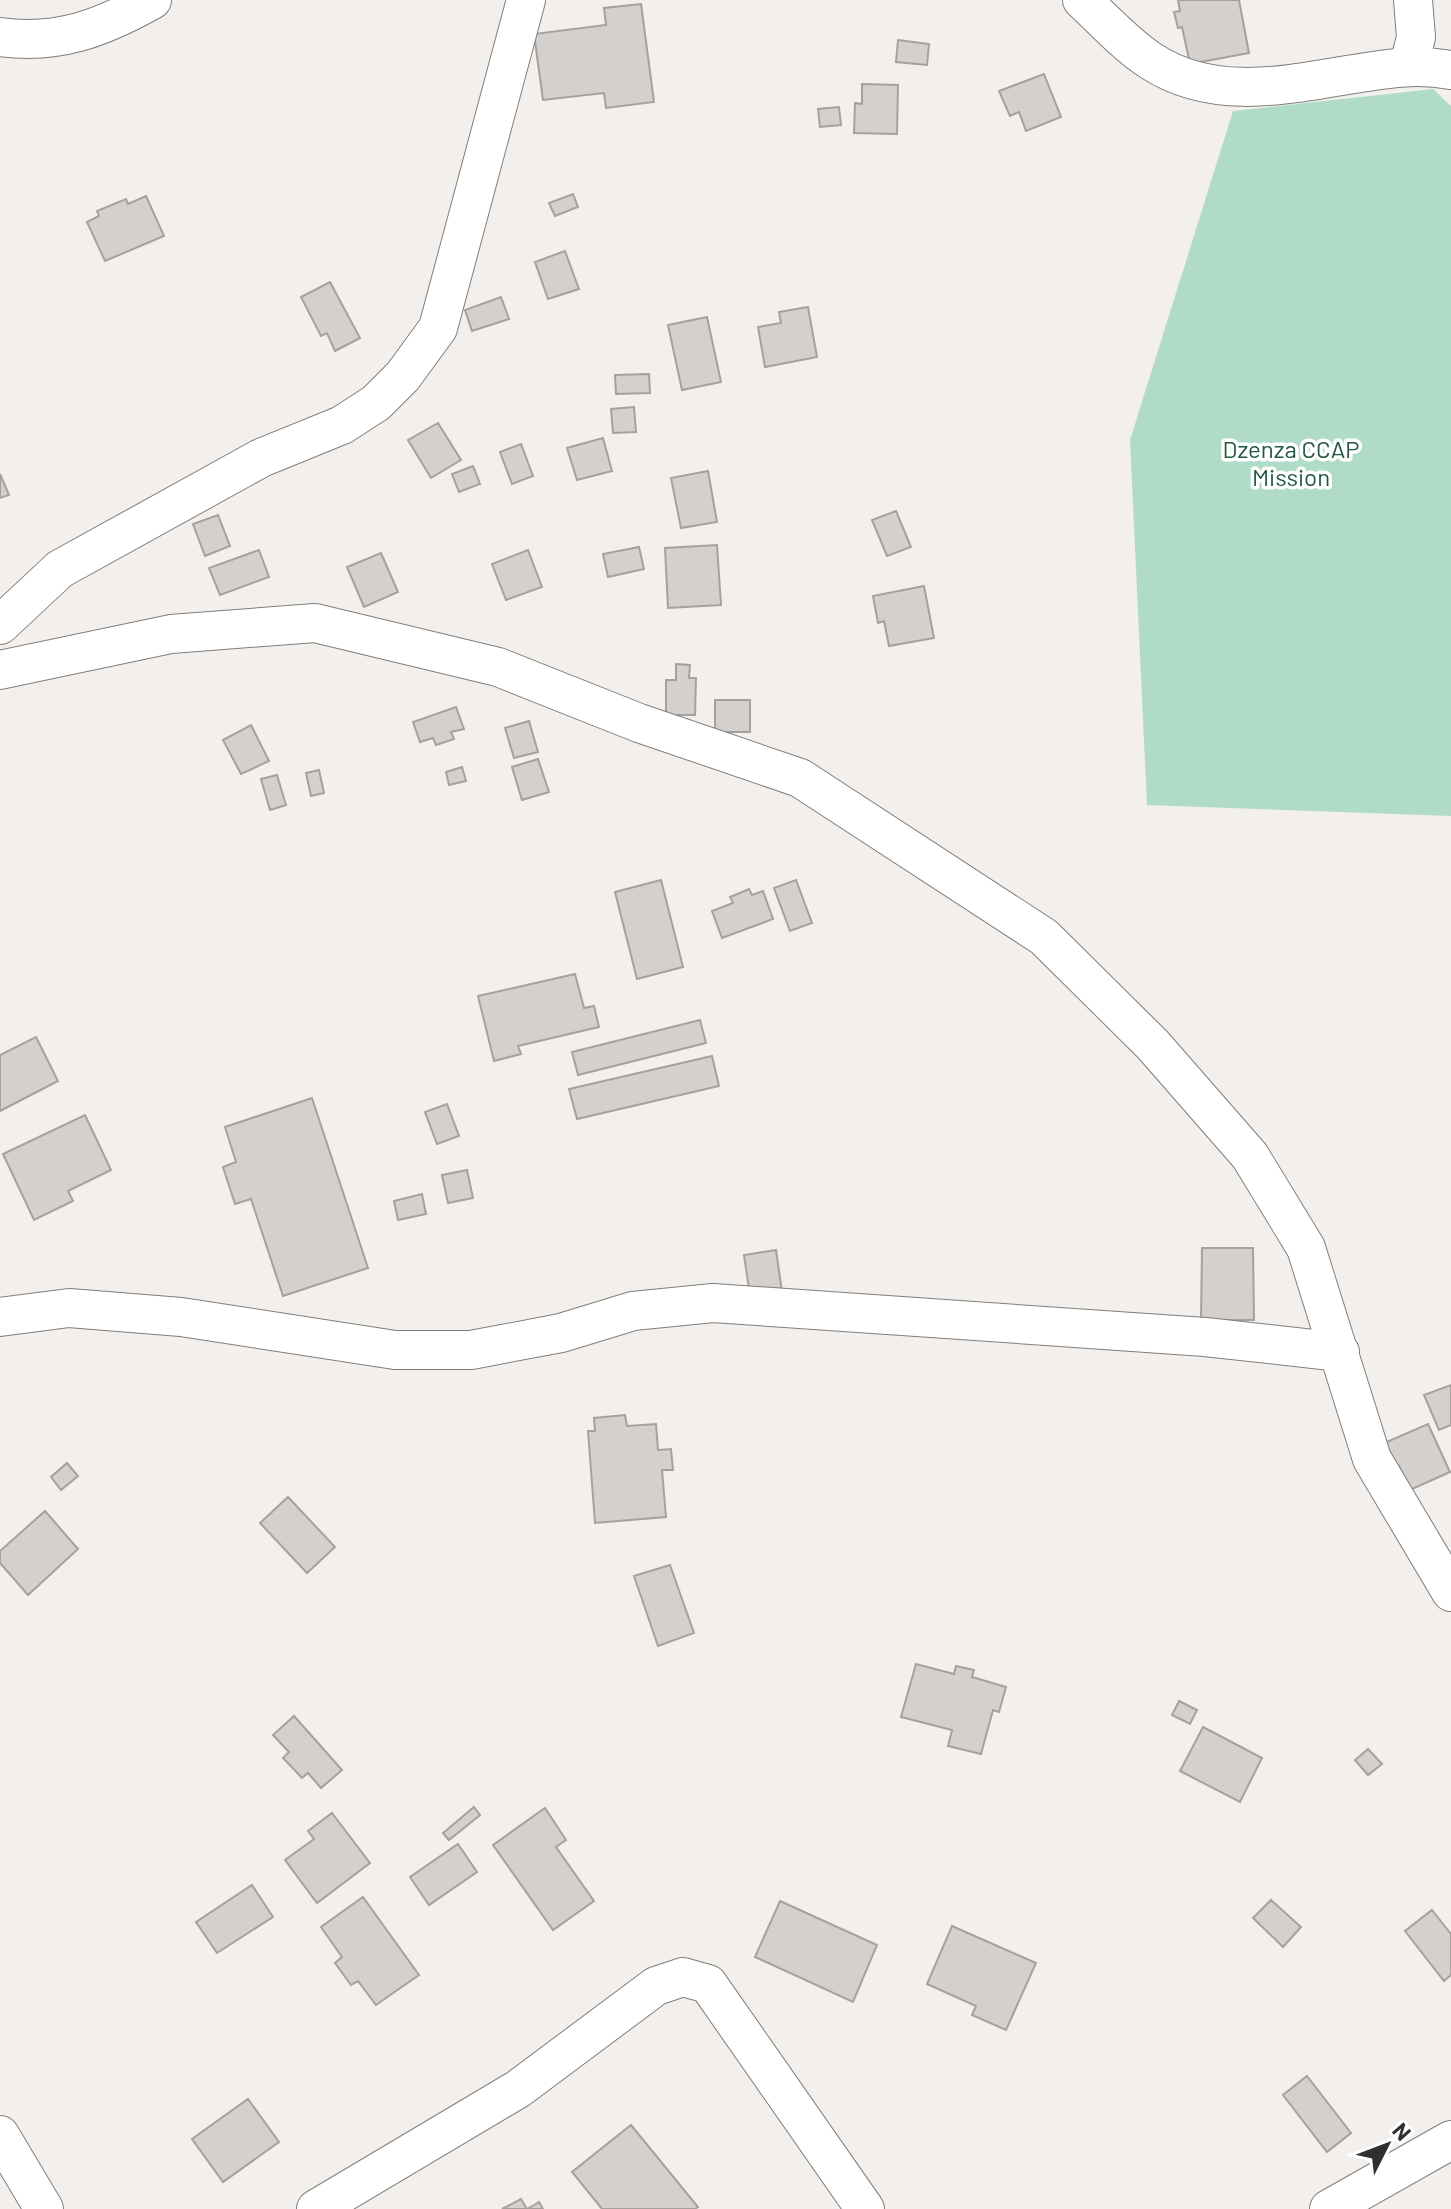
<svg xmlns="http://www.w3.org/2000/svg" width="1451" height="2209" viewBox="0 0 1451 2209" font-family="Barlow,sans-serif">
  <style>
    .green { fill: #b0dcc7 }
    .building { fill: #d3d0ce; stroke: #a4a19f; stroke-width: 2 }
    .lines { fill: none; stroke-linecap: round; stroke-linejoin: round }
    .street-casing { stroke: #807e7b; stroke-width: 40 }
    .street { stroke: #fff; stroke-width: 38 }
    .labels { text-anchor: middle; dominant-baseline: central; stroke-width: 7; stroke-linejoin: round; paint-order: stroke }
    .park-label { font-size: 24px; fill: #225742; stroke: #fff }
  </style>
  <rect width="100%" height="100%" fill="#f2efed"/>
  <path class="green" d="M 1433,89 L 1451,106 L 1451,816 L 1147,805 L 1130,440 L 1233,111 Z"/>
  <path class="building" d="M 1178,0 L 1239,0 L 1249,53 L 1190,64 L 1182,27 L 1178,28 L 1174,12 L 1180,11 Z
    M 641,4 L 654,102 L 606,108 L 604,93 L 543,100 L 534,34 L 606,25 L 604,8 Z
    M 898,40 L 929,44 L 927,65 L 896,62 Z
    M 1044,74 L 1061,117 L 1026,131 L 1019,112 L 1010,116 L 999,91 Z
    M 862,84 L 898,85 L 897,134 L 854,133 L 855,103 L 862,104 Z
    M 839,107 L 841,125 L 820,127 L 818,109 Z
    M 573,194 L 578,207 L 555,216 L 549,203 Z
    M 146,196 L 164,236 L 105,261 L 87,222 L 99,216 L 97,211 L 126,199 L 128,204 Z
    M 565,251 L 579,289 L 548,299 L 535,262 Z
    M 330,282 L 360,338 L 335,351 L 327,333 L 321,336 L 301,297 Z
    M 501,297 L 509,319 L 472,331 L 465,310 Z
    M 808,307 L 817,357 L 765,367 L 758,327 L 781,323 L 779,312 Z
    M 707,317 L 721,382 L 682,390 L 668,325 Z
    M 649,374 L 650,393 L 616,394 L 615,375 Z
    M 634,407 L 636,432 L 613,433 L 611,409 Z
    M 438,423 L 461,460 L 431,478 L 408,440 Z
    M 603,438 L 612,471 L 577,480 L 567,448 Z
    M 521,444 L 533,476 L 512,484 L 500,452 Z
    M 473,466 L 480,484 L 459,492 L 452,474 Z
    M 708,471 L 717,522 L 681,528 L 671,478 Z
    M 0,474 L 9,495 L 0,498 Z
    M 896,511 L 911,547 L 887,556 L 872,520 Z
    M 218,515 L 230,546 L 205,556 L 193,524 Z
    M 717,545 L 721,605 L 668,608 L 665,548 Z
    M 639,547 L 644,569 L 608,577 L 603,554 Z
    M 259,550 L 269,577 L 220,595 L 209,568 Z
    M 528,550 L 542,587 L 506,600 L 492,564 Z
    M 381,553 L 398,592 L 364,607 L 347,567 Z
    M 924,586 L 934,638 L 889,646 L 884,621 L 878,623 L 873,596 Z
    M 676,664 L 690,665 L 689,678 L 696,678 L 695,715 L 666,715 L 666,680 L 676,680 Z
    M 715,700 L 750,700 L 750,732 L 715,732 Z
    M 456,707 L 464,729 L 451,732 L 454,739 L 436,745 L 433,738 L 420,742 L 413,722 Z
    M 529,721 L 538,752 L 514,758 L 505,728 Z
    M 251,725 L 269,761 L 241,774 L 223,740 Z
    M 538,759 L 549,792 L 522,800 L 512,767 Z
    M 462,767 L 466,781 L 449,785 L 446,772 Z
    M 319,770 L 324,793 L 311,796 L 306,773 Z
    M 277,775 L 286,805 L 270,810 L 261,779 Z
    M 661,880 L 683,967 L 637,979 L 615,892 Z
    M 796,880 L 812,923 L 790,931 L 774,888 Z
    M 749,889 L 752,895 L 763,891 L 773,919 L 722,938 L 712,911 L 733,903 L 730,897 Z
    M 575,974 L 584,1008 L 594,1006 L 599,1027 L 518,1046 L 521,1054 L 494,1061 L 478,996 Z
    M 700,1020 L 706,1043 L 578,1075 L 572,1052 Z
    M 36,1037 L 58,1081 L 0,1111 L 0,1055 Z
    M 712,1056 L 719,1086 L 577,1119 L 569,1089 Z
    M 312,1098 L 368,1268 L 283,1296 L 251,1199 L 235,1204 L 223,1167 L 236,1162 L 225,1127 Z
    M 447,1104 L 459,1136 L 437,1144 L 425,1112 Z
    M 85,1115 L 111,1170 L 68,1191 L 73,1201 L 34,1220 L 3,1154 Z
    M 467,1170 L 473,1198 L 448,1203 L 442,1175 Z
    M 422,1194 L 426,1214 L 398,1220 L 394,1201 Z
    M 1202,1248 L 1253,1248 L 1254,1320 L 1201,1320 Z
    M 776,1250 L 782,1292 L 750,1296 L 744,1255 Z
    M 1451,1385 L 1451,1425 L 1439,1430 L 1424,1395 Z
    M 625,1415 L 627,1426 L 656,1424 L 658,1450 L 671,1449 L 673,1470 L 662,1470 L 666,1517 L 595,1523 L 588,1431 L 595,1431 L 594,1418 Z
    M 1428,1424 L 1450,1472 L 1410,1490 L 1399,1466 L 1393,1468 L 1382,1444 Z
    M 67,1463 L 78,1476 L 61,1490 L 51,1477 Z
    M 288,1497 L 335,1547 L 307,1573 L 260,1523 Z
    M 45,1511 L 78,1549 L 28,1595 L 0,1563 L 0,1551 Z
    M 670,1565 L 694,1633 L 658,1646 L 634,1576 Z
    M 916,1664 L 954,1674 L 956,1666 L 974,1670 L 972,1677 L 1006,1687 L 999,1712 L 993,1710 L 981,1754 L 948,1746 L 952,1730 L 901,1717 Z
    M 1179,1701 L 1197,1710 L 1190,1724 L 1172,1715 Z
    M 294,1716 L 342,1770 L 321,1788 L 308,1773 L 302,1778 L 283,1758 L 289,1752 L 273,1735 Z
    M 1203,1727 L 1262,1758 L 1240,1802 L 1180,1771 Z
    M 1368,1749 L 1382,1764 L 1368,1775 L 1355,1760 Z
    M 474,1807 L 480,1815 L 449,1840 L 443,1833 Z
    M 545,1808 L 566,1840 L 556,1847 L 594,1901 L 553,1930 L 493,1845 Z
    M 332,1813 L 370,1863 L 317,1903 L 285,1860 L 314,1839 L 308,1831 Z
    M 458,1844 L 477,1872 L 429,1905 L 410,1877 Z
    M 252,1885 L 273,1917 L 217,1953 L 196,1922 Z
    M 363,1897 L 419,1975 L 376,2005 L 358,1981 L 351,1985 L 335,1963 L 342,1957 L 321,1927 Z
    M 1271,1900 L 1301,1927 L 1283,1947 L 1253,1918 Z
    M 780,1901 L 877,1945 L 853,2002 L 755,1957 Z
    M 1432,1910 L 1451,1934 L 1451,1975 L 1444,1981 L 1405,1931 Z
    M 952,1926 L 1036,1963 L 1006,2030 L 972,2015 L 976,2006 L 927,1984 Z
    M 1307,2076 L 1351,2133 L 1327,2152 L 1283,2095 Z
    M 248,2099 L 279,2142 L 223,2182 L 192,2139 Z
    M 631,2125 L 698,2207 L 695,2209 L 602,2209 L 572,2172 Z
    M 521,2199 L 527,2209 L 539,2202 L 543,2209 L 502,2209 Z"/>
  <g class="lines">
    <g class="street-casing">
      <path id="street" d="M 1082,0 C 1104,20 1126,45 1151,61 C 1209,99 1277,87 1341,76 C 1379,70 1413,63 1451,70
        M 0,37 C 58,45 102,28 152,0
        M 1409,66 L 1416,37 L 1413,0
        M 0,625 L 60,569 L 261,458 L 342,425 L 376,403 L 403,376 L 438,328 L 526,0
        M 0,670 L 171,634 L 315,623 L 498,667 L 639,723 L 800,778 L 1044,937 L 1153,1045 L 1250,1156 L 1306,1248 L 1372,1459 L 1451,1592
        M 0,1317 L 69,1308 L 181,1317 L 395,1350 L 471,1350 L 561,1333 L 633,1311 L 713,1303 L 1205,1337 L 1340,1352
        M 0,2135 L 44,2209
        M 316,2209 L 518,2089 L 656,1986 L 683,1977 L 708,1984 L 865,2209
        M 1329,2209 L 1451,2140"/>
    </g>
    <use href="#street" class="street"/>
  </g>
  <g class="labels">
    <g class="park-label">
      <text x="1291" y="448">Dzenza CCAP<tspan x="1291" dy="28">Mission</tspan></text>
    </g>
  </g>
  <g transform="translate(1387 2145) rotate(48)" stroke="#ffffff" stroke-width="6" paint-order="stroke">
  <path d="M0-6L14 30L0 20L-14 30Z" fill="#31302f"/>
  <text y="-12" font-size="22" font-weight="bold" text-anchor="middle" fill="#31302f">N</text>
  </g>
</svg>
